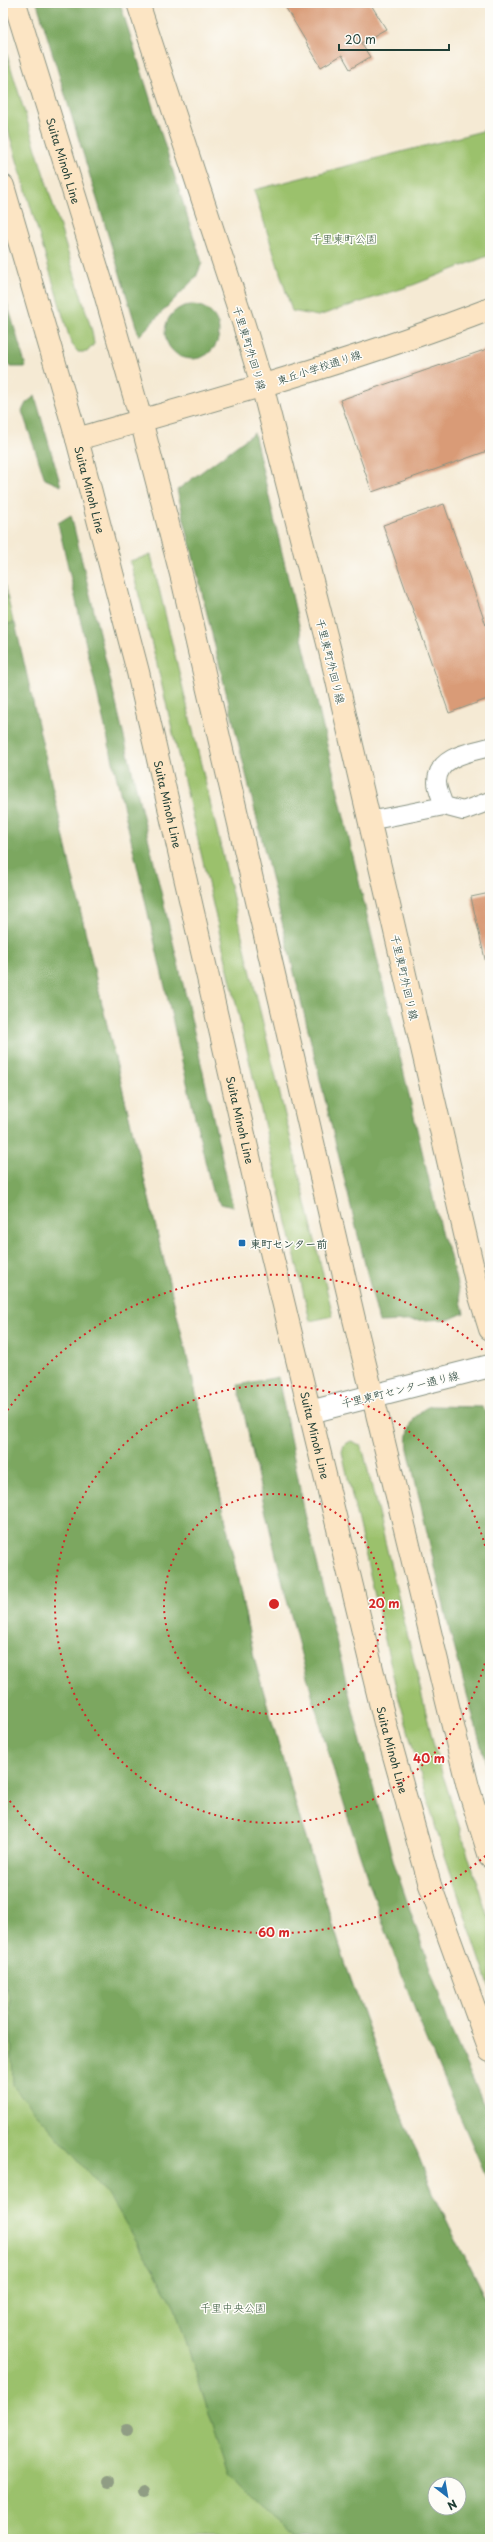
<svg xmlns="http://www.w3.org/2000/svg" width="493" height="2542" viewBox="0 0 493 2542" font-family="'Playpen Sans','Klee One',sans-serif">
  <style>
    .green { fill: #9bc16c; stroke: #5d7f50; fill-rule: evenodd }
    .forest { fill: #7ca760; stroke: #4e724a; fill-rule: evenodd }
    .building { fill: #d99b77 }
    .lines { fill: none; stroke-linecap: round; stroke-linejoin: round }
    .lane-casing { stroke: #8a9484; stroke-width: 20 }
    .street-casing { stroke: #8a9484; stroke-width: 24 }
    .secondary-casing { stroke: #8a9484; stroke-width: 24 }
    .lane { stroke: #fff; stroke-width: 18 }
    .street { stroke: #fff; stroke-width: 22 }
    .secondary { stroke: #fce5c4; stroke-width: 22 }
    .tree { fill: #909d84 }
    .ring { fill: none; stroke: #d62828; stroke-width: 2; stroke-dasharray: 2 4 }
    .poi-dot { fill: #1f6fb2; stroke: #fdfcf7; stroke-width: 1.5 }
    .labels { text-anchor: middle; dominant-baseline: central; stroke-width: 3; stroke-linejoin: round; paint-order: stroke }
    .street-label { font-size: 11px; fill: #1f3d34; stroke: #fdfcf7 }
    .park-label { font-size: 11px; fill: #3e5e42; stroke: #fdfcf7 }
    .poi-label { font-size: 11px; font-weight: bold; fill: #1f3d34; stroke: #fdfcf7; text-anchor: start }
    .centre { fill: #d62828; stroke: #fdfcf7; stroke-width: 2 }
    .ring-label { font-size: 12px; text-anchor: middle; font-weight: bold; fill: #d62828; stroke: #fdfcf7; stroke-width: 3; stroke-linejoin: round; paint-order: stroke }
  </style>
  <rect width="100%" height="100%" fill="#fdfcf7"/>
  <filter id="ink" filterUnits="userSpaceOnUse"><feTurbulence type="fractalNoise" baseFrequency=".025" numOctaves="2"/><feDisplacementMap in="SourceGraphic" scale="8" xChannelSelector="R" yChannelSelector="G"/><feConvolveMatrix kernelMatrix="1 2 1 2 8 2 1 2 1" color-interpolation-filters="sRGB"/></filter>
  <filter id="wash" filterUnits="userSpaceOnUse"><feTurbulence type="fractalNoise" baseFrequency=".012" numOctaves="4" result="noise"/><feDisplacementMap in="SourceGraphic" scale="16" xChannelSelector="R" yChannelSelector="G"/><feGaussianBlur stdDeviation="0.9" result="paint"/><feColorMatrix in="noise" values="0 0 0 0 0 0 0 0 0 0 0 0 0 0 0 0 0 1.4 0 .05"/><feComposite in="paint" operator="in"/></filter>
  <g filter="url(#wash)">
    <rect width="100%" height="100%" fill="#f5ead4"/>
    <path class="green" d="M 3,42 L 92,331 L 94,344 L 87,352 L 78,352 L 71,343 L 3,113 Z
      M 490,129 L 490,255 L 413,285 L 318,316 L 292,311 L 254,190 Z
      M 151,555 L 333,1316 L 310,1321 L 156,660 L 130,561 Z
      M 3,578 L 99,992 L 219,1489 L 255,1662 L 301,1823 L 345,1963 L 379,2058 L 434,2195 L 490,2308 L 490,2539 L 3,2539 ZM 435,2484 L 459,2484 L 459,2508 L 435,2508 Z
      M 351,1441 L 360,1445 L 364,1454 L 435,1750 L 490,1924 L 490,1989 L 437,1832 L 396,1688 L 342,1452 L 344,1445 Z"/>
    <path class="forest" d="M 37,3 L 120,3 L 202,263 L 196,277 L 139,336 Z
      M 3,289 L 26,367 L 10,367 L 3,357 Z
      M165 332a27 27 0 1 1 54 0a27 27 0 1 1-54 0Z
      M 35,396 L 61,486 L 45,479 L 22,411 L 26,403 Z
      M 254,433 L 442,1236 L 449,1252 L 464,1313 L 450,1319 L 379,1322 L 177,490 Z
      M 71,515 L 188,1005 L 233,1207 L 221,1204 L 212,1191 L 58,523 Z
      M 15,623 L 99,992 L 219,1489 L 255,1662 L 301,1823 L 345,1963 L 379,2058 L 434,2195 L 490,2308 L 490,2539 L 292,2539 L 228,2472 L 174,2305 L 108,2195 L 13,2086 L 10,1999 L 3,1978 L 3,624 ZM 435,2484 L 459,2484 L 459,2508 L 435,2508 Z
      M 278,1377 L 305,1514 L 362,1746 L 394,1863 L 451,2030 L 490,2119 L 490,2185 C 469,2136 446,2087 426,2038 C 342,1827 284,1607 238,1385 Z
      M 431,1406 L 482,1407 L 486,1412 L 490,1426 L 490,1779 L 448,1624 L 408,1449 C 405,1431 414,1411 431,1406 Z"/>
    <g id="blocks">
      <path class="building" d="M 283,3 L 370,3 L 386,29 L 361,43 L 370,57 L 350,69 L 342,55 L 321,67 Z
        M 490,348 L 490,450 L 372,492 L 340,400 Z
        M 444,504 L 490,637 L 490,698 L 449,713 L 383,525 Z
        M 490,893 L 490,977 L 489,977 L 471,897 Z"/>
    </g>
  </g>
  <g filter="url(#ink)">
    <use href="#blocks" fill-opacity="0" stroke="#8a9484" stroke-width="1"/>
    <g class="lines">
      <g class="lane-casing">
        <path id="lane" d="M 444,806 C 442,799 437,789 437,782 C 437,756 471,752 490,747
          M 369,821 L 444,806 L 463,811 L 490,801"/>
      </g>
      <g class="street-casing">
        <path id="street" d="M 310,1412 L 490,1366"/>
      </g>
      <g class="secondary-casing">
        <g id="secondary">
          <path id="s1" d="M 15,3 L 104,290 L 141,420 L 182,578 L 354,1319 L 449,1710 L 468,1787 L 490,1857"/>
          <path d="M 138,3 L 244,325 L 262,385 L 332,659 L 478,1290 L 490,1329"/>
          <path id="s2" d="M 3,186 L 77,439 L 138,672 L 267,1235 L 386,1727 L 430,1885 L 490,2051"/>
          <path d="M 77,439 C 216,399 356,361 490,309"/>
        </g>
      </g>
      <use href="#lane" class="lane"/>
      <use href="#street" class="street"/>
      <use href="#secondary" class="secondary"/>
    </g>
    <g class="tree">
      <circle cx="127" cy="2430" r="6"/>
      <circle cx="109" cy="2481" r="6"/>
      <circle cx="144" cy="2492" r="6"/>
    </g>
  </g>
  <g class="ring">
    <circle cx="274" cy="1604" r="110"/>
    <path d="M490 1640A219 219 0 1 1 490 1568"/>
    <path d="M490 1852A329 329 0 0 1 4 1793M4 1415A329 329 0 0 1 490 1356"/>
  </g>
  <rect class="poi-dot" x="238" y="1239" width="8" height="8" rx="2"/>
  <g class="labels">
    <g class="street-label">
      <text stroke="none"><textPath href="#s1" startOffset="165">Suita Minoh Line</textPath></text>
      <text transform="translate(250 348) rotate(73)">千里東町外回り線</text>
      <text transform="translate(319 367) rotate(-18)">東丘小学校通り線</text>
      <text stroke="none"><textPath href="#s2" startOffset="316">Suita Minoh Line</textPath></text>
      <text transform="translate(331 661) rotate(76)">千里東町外回り線</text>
      <text stroke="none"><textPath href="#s2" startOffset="640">Suita Minoh Line</textPath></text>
      <text transform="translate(405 977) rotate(77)">千里東町外回り線</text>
      <text stroke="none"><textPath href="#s2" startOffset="964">Suita Minoh Line</textPath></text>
      <text transform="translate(400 1389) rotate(-14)">千里東町センター通り線</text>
      <text stroke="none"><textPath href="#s2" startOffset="1288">Suita Minoh Line</textPath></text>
      <text stroke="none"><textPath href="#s2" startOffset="1612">Suita Minoh Line</textPath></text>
    </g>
    <g class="park-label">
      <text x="344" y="238">千里東町公園</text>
      <text x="233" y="2307">千里中央公園</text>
    </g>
    <g class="poi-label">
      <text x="250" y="1243">東町センター前</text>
    </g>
  </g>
  <circle cx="274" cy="1604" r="6" class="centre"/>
  <g class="ring-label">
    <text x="384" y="1608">20 m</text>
    <text x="429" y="1763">40 m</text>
    <text x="274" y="1937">60 m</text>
  </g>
  <rect width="493" height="2542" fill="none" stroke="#fdfcf7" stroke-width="16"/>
  <g transform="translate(447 2496) rotate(149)"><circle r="19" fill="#fdfcf7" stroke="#a4b0a9"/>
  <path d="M0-3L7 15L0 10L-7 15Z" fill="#1f6fb2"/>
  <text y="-6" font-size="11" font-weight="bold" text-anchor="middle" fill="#1f3d34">N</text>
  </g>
  <path d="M339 44v6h110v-6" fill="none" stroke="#1f3d34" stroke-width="2"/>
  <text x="345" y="44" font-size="12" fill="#1f3d34" stroke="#fdfcf7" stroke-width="3" paint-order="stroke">20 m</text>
</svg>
